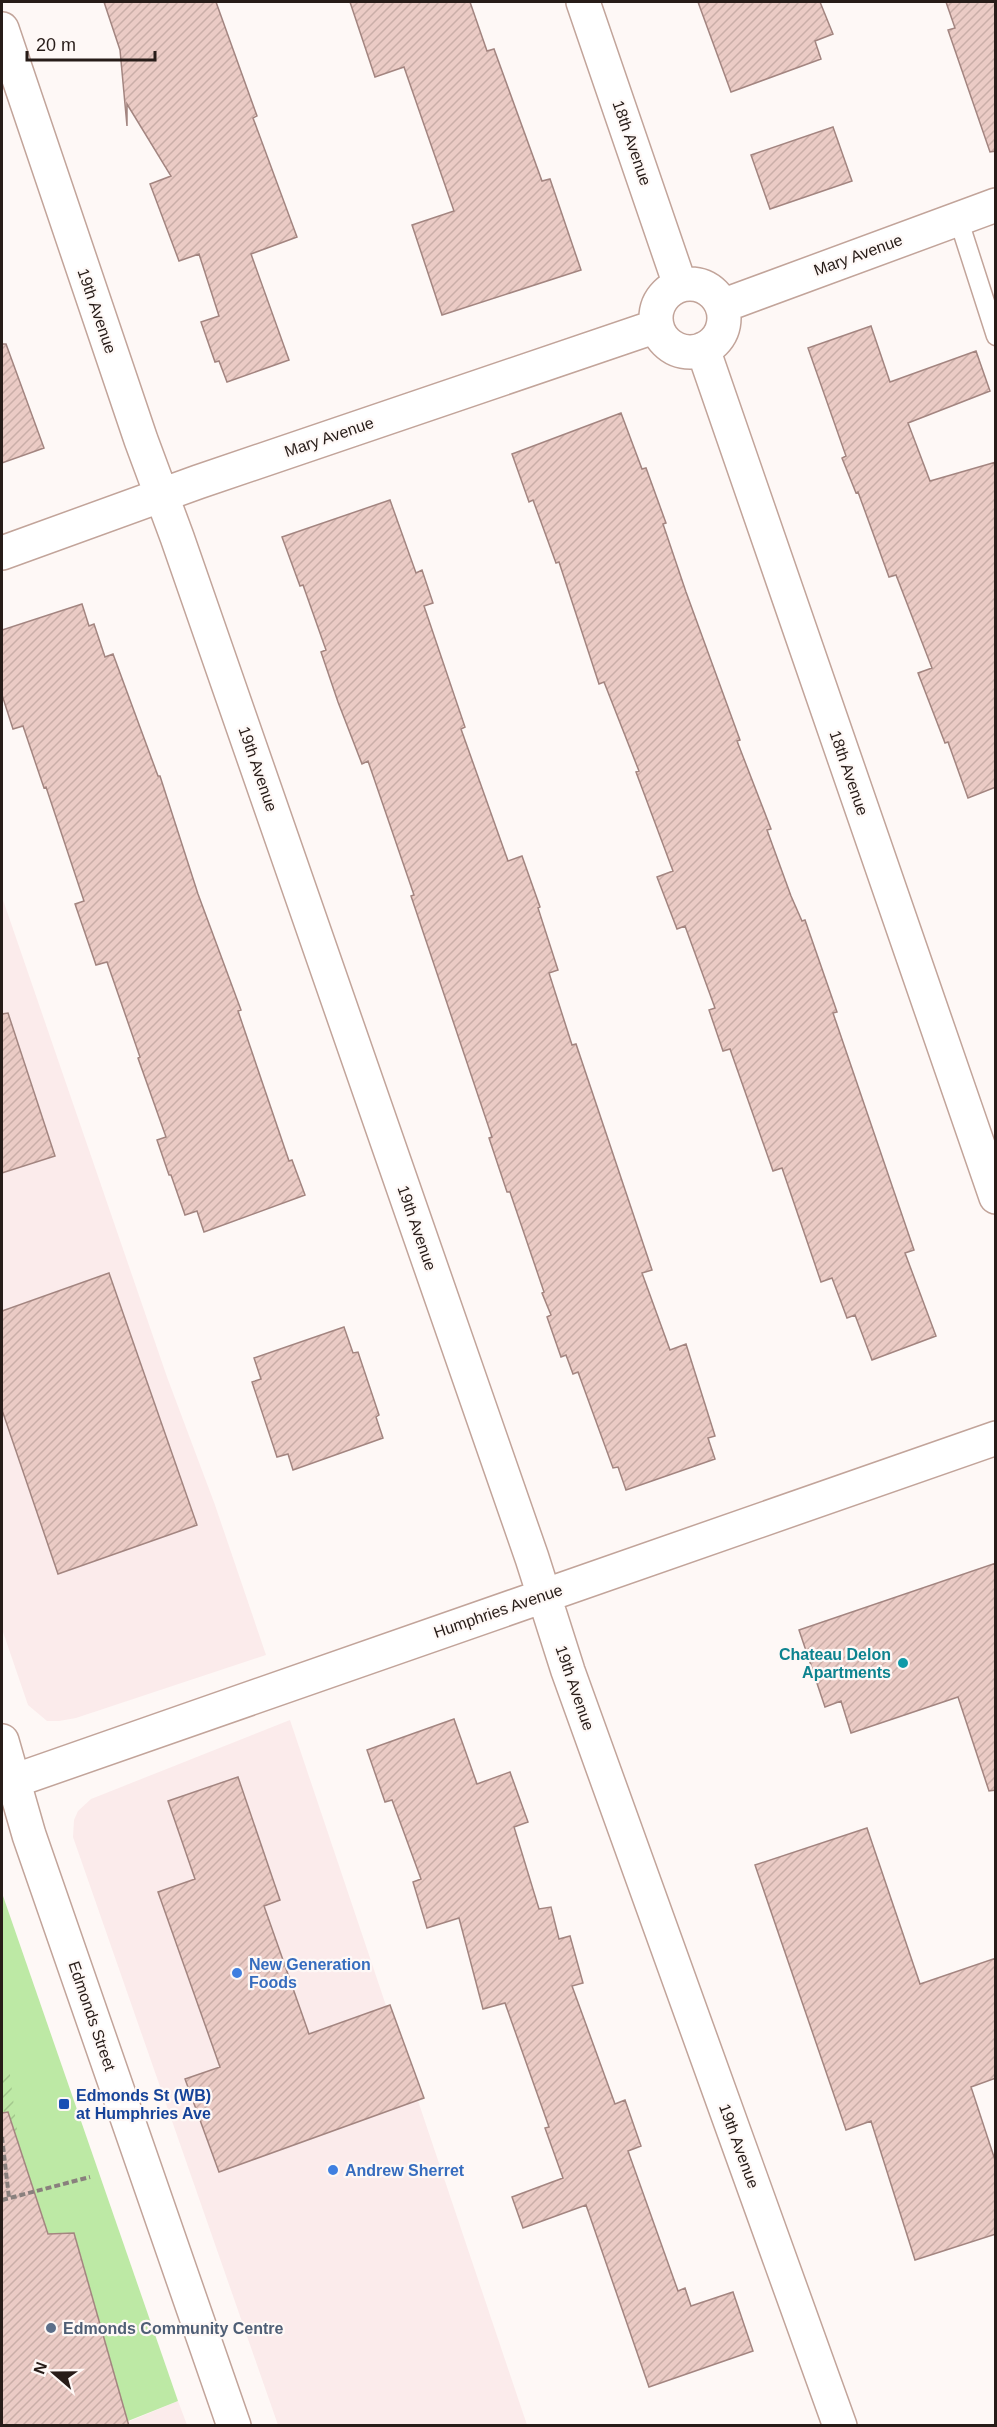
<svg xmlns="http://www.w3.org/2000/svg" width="997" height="2427" viewBox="0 0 997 2427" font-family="Arial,sans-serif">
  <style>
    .commercial { fill: #fbebeb }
    .park { fill: #bde9a5 }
    .garden { fill: url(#garden-furrows) }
    .building { fill: url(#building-hatch); stroke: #a38580; stroke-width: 1.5 }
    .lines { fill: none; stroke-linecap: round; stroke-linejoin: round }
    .service-casing { stroke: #c2a49a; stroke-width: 21 }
    .minor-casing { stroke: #c2a49a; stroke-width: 36 }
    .tertiary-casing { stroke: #c2a49a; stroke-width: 36 }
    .path { stroke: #89807d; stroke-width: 4; stroke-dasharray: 6 3; stroke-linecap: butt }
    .service { stroke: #fff; stroke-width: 18 }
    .minor { stroke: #fff; stroke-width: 33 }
    .tertiary { stroke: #fff; stroke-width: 33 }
    .culture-dot { fill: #0f9aa8; stroke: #fef8f6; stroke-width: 2 }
    .shop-dot { fill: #3f7fe0; stroke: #fef8f6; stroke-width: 2 }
    .transit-dot { fill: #1a4fb4; stroke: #fef8f6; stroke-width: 2 }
    .service-dot { fill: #5c6f8a; stroke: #fef8f6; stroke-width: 2 }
    .labels { text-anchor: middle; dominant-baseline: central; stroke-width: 4.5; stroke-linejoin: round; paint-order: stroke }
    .street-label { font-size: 16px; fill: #271c18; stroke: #fef8f6 }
    .culture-label { font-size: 16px; font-weight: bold; fill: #0d838f; stroke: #fef8f6; text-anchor: end }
    .shop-label { font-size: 16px; font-weight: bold; fill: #366cbe; stroke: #fef8f6; text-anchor: start }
    .transit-label { font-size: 16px; font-weight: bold; fill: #164399; stroke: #fef8f6; text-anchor: start }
    .service-label { font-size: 16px; font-weight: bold; fill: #4e5e75; stroke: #fef8f6; text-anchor: start }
  </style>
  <defs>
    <pattern id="garden-furrows" width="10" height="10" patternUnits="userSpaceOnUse" patternTransform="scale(1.5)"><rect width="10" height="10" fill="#bde9a5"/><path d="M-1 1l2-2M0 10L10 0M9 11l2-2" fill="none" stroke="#a2c78d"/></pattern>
    <pattern id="building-hatch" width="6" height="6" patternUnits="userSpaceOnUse" patternTransform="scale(1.5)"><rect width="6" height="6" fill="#ebcbc5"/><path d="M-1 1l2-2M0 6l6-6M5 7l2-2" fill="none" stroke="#caaea8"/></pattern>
  </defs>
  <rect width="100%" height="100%" fill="#fef8f6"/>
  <path class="commercial" d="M 2,897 L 167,1377 L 215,1505 L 266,1655 L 76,1718 L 59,1721 L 47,1721 L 28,1705 L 2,1629 Z
    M 290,1720 L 527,2425 L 278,2425 L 73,1837 L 74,1820 L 78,1811 L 91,1799 Z
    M 178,2401 L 187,2425 L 118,2426 Z"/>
  <path class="park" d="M 2,1893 L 178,2401 L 118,2425 L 2,2425 Z"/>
  <path class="garden" d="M 9,2067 L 19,2146 L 8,2148 L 2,2094 L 2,2069 Z"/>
  <path class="building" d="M 104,2 L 216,2 L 257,116 L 253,118 L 297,237 L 251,254 L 289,360 L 227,382 L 219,361 L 215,362 L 201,322 L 219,316 L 199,254 L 179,261 L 150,184 L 171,176 L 127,104 L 127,126 L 120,50 Z
    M 350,2 L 470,2 L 487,51 L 494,49 L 542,181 L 550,179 L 581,270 L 442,315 L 412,225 L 454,211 L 404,67 L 375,77 Z
    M 698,2 L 820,2 L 833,34 L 815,41 L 821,59 L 731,92 Z
    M 946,2 L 996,2 L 996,151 L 990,152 L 948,30 L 955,28 Z
    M 833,127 L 852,181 L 770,209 L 751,155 Z
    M 871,326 L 890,382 L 976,351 L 990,391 L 908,423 L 930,481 L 996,462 L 996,787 L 968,798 L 948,742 L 945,743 L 918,673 L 932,668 L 896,575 L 889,577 L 858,492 L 856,493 L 842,458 L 846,456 L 808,348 Z
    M 2,344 L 6,344 L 44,448 L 2,463 Z
    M 621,413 L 642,469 L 646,468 L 666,523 L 663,524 L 686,592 L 740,740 L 737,741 L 771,829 L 767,830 L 791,896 L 802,921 L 805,920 L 837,1012 L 833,1013 L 914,1250 L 905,1253 L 936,1336 L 872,1360 L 855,1315 L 847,1318 L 832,1278 L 821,1282 L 782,1168 L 773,1171 L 730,1049 L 723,1051 L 709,1010 L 715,1008 L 685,926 L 677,929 L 657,877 L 673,871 L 636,772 L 639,771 L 604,682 L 599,684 L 559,562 L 556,563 L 533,500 L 529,502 L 512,454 Z
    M 390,500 L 416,573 L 422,570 L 433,603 L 424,606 L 465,727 L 461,729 L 508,861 L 522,856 L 540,907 L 538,908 L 558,970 L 549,973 L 572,1045 L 576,1044 L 652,1270 L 642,1273 L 670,1350 L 686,1344 L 715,1436 L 708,1438 L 715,1459 L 626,1490 L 618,1467 L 613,1468 L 578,1372 L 573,1374 L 566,1355 L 561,1357 L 547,1317 L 551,1315 L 542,1293 L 544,1292 L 510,1192 L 507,1192 L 489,1138 L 492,1137 L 411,896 L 414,895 L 368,761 L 362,764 L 338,702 L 321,652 L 326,650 L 303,585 L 300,586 L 282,537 Z
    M 82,604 L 89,626 L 94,624 L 105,657 L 113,654 L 158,776 L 160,776 L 198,894 L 241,1010 L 238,1011 L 289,1161 L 292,1160 L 305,1195 L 204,1232 L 197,1211 L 185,1215 L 171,1175 L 169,1175 L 157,1140 L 166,1137 L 138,1058 L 140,1057 L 107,962 L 96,965 L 75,904 L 84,901 L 46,787 L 44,788 L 23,726 L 13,729 L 2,695 L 2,630 Z
    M 8,1013 L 55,1156 L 2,1173 L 2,1014 Z
    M 109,1273 L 197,1525 L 58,1574 L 2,1410 L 2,1311 Z
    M 344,1327 L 353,1353 L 358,1352 L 379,1415 L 376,1417 L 383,1438 L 293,1470 L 288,1454 L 277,1457 L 252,1382 L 261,1379 L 254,1358 Z
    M 996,1563 L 996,1790 L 989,1791 L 958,1697 L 851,1733 L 841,1701 L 825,1707 L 799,1630 Z
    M 454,1719 L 477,1784 L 510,1772 L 528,1822 L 514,1827 L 539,1909 L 551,1907 L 559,1939 L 570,1936 L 583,1983 L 572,1986 L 615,2104 L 625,2100 L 641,2146 L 628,2151 L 678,2291 L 685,2288 L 691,2306 L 733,2292 L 753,2351 L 649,2387 L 586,2205 L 523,2228 L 512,2197 L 563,2178 L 545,2128 L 549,2127 L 505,2003 L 483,2009 L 459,1918 L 427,1928 L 413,1882 L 421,1879 L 392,1800 L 385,1802 L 367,1750 Z
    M 238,1777 L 280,1900 L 264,1906 L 309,2034 L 390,2005 L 424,2098 L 219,2172 L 185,2079 L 220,2067 L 158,1892 L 195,1879 L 168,1801 Z
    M 867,1828 L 920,1984 L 996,1958 L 996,2078 L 971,2087 L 996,2163 L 996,2234 L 915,2260 L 871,2121 L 846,2130 L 755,1865 Z
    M 8,2112 L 48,2234 L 74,2233 L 129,2426 L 2,2426 L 2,2113 Z"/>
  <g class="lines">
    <g class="service-casing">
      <path id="service" d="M 958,218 L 996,336"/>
    </g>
    <g class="minor-casing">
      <path id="minor" d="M 583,2 L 680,285
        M 2,29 L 141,440 L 177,537 L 532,1558 L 568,1671 L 840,2426
        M656 318a34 34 0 1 1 68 0a34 34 0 1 1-68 0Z
        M 722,306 L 996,205
        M 703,349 L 996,1197
        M 2,553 L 198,482 L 657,326
        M 2,1785 L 996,1438"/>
    </g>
    <g class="tertiary-casing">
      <path id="tertiary" d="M 2,1741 L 29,1835 L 234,2426"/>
    </g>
    <path class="path" d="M 2,2137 L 9,2198
      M 2,2200 L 90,2177"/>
    <use href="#service" class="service"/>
    <use href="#minor" class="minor"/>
    <use href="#tertiary" class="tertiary"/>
  </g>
  <circle class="culture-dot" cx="903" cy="1663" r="6"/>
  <g class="shop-dot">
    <circle cx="237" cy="1973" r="6"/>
    <circle cx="333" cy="2170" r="6"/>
  </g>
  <rect class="transit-dot" x="58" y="2098" width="12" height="12" rx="3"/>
  <circle class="service-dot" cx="51" cy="2328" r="6"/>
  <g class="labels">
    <g class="street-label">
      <text transform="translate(632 143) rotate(71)">18th Avenue</text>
      <text transform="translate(858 255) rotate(-20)">Mary Avenue</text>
      <text transform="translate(97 311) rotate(71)">19th Avenue</text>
      <text transform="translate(329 437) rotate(-19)">Mary Avenue</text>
      <text transform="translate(258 769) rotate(71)">19th Avenue</text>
      <text transform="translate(849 773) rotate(71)">18th Avenue</text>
      <text transform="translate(417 1228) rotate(71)">19th Avenue</text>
      <text transform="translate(498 1611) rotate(-19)">Humphries Avenue</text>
      <text transform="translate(575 1688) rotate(71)">19th Avenue</text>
      <text transform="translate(92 2016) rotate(71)">Edmonds Street</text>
      <text transform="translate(739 2146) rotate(70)">19th Avenue</text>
    </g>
    <g class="culture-label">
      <text x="891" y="1654">Chateau Delon<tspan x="891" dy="18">Apartments</tspan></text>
    </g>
    <g class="shop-label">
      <text x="249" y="1964">New Generation<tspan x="249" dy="18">Foods</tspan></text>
      <text x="345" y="2170">Andrew Sherret</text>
    </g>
    <g class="transit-label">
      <text x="76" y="2095">Edmonds St (WB)<tspan x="76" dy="18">at Humphries Ave</tspan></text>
    </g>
    <g class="service-label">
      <text x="63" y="2328">Edmonds Community Centre</text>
    </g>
  </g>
  <rect width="997" height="2427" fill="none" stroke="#271c18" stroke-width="6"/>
  <g transform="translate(54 2373) rotate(290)" stroke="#fef8f6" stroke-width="4.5" paint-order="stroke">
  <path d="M0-4.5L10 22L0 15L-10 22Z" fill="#271c18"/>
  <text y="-9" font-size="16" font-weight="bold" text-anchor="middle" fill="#271c18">N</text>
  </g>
  <path d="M27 51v9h128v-9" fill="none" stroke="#271c18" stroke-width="3"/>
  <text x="36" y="51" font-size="18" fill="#271c18" stroke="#fef8f6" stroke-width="4.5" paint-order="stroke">20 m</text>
</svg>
